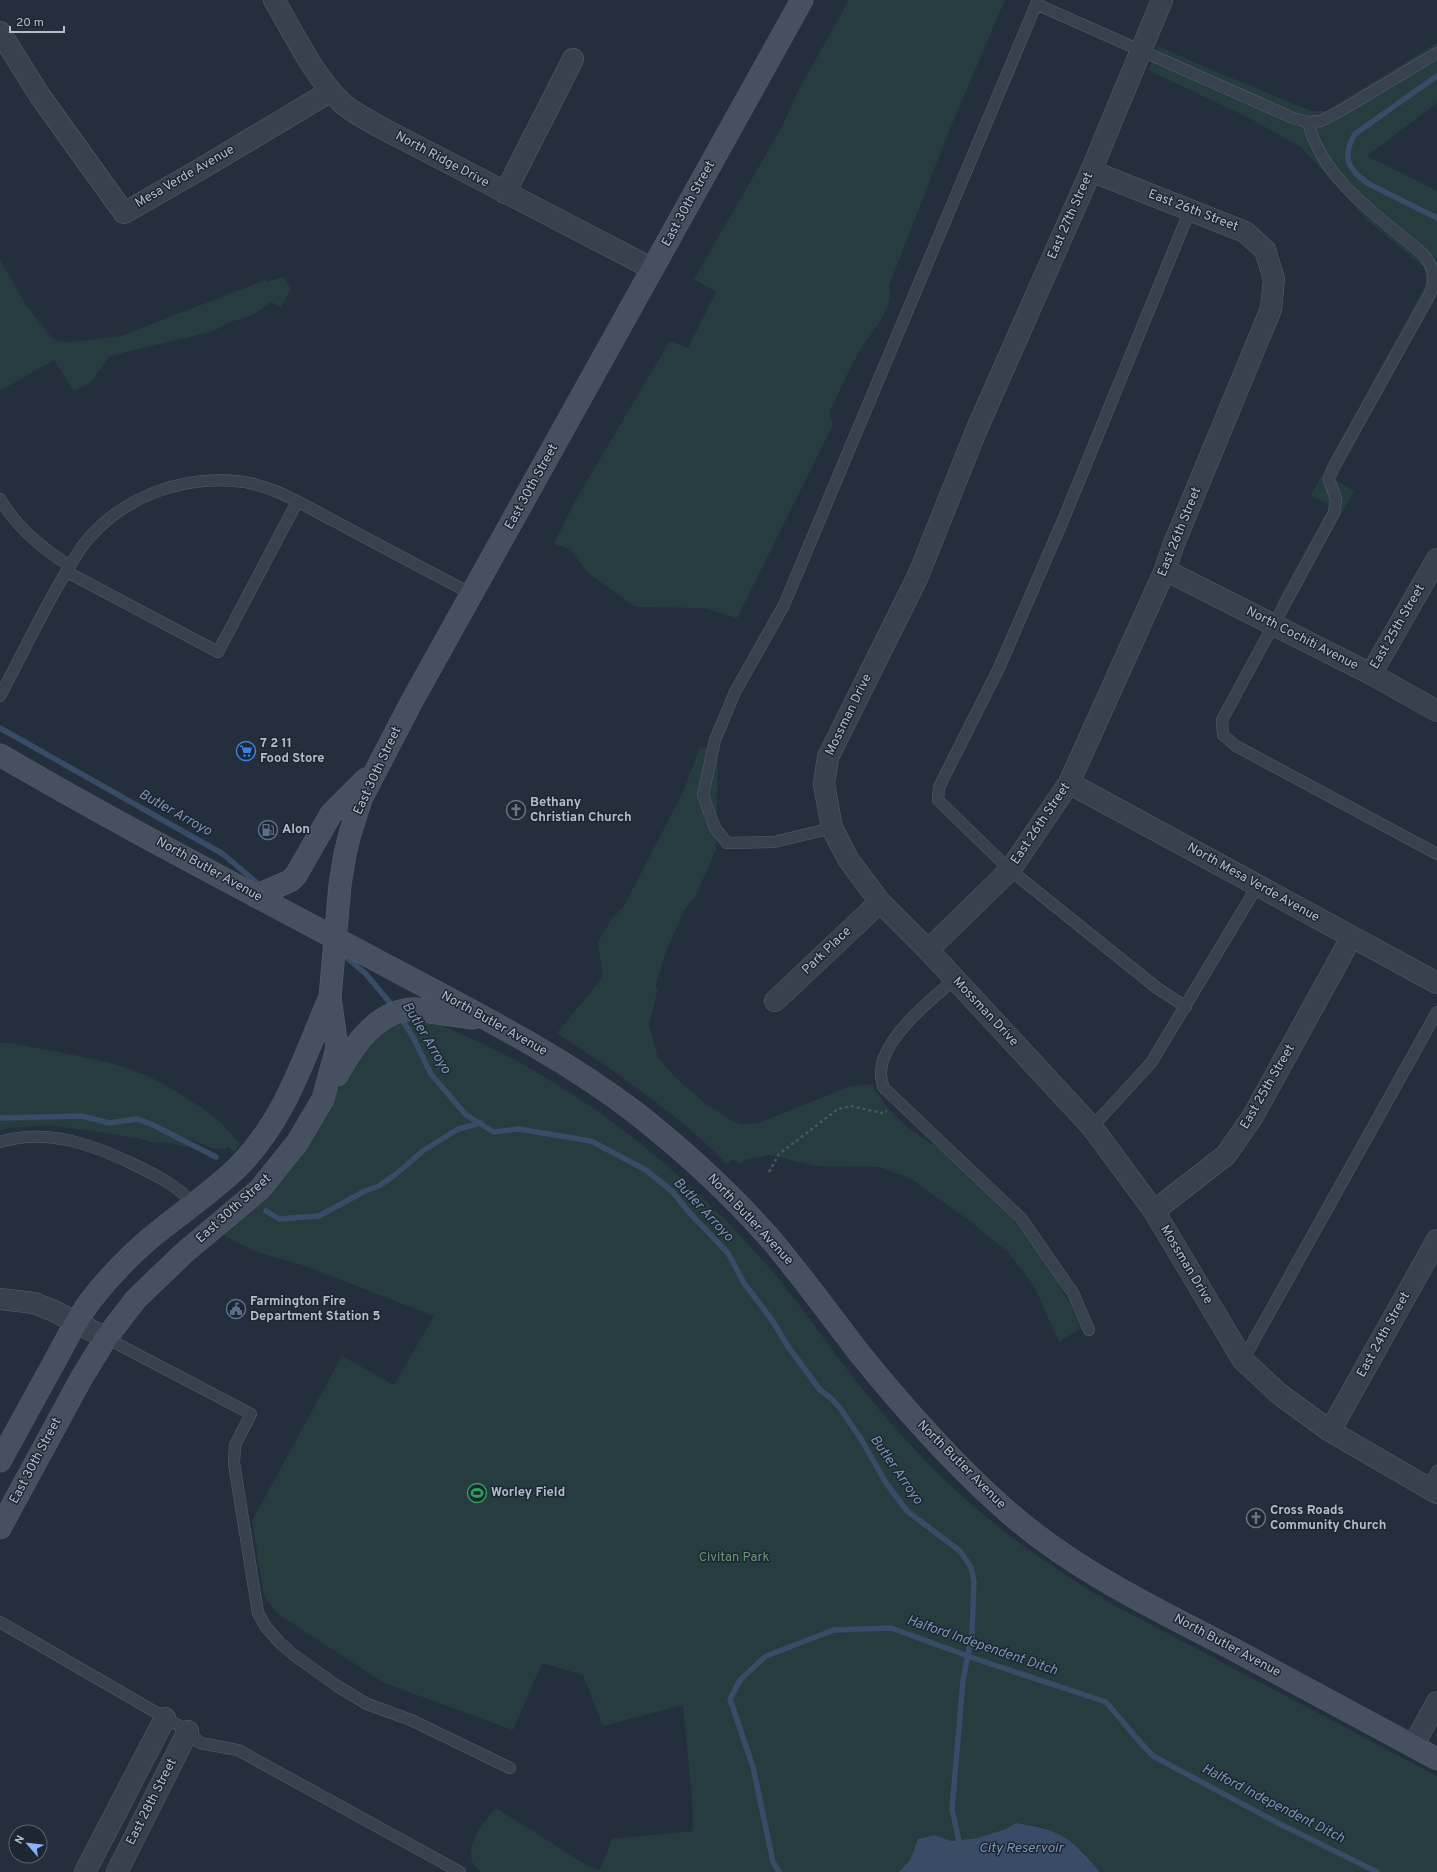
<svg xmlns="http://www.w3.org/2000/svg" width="1437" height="1872" viewBox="0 0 1437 1872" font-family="Overpass,sans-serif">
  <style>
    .green { fill: #263c3f }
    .water { fill: #394c67 }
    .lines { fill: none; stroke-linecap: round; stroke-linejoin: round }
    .stream { stroke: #394c67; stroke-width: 5.5 }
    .lane-casing { stroke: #565f6c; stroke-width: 12 }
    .street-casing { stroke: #565f6c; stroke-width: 22 }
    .secondary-casing { stroke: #565f6c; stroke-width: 23 }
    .path { stroke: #44595c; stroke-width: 2.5; stroke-dasharray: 3 3; stroke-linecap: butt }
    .lane { stroke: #38414e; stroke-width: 11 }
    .street { stroke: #38414e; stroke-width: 21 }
    .secondary { stroke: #465061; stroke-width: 22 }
    .labels { text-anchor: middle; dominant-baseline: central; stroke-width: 3; stroke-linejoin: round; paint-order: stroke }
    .street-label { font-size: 13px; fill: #b4bcc9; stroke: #1d2633 }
    .poi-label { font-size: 13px; font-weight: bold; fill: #b4bcc9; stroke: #1d2633; text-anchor: start }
    .park-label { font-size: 13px; fill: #6b9a76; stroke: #1d2633 }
    .water-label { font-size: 14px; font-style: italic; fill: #7c92b1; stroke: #1d2633 }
  </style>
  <rect width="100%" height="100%" fill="#242f3e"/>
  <path class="green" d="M 849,0 L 1005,0 L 949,131 L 889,286 C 896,309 867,336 858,354 C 847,373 839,393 829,413 L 833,425 L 737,618 L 704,608 L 636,607 L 588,573 L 570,549 L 554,544 L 575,501 L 670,341 L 688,348 L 716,292 L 694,279 L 782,127 L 797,93 Z
    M 1437,43 L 1437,103 L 1367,156 L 1437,191 L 1437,295 L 1335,480 L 1354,491 L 1289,608 L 1277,602 L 1330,506 L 1311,495 L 1426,284 L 1424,267 L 1367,220 L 1301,147 L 1249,118 L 1148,70 L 1158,46 L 1195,63 L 1311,111 L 1326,111 Z
    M 0,260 L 26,305 L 51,337 L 58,341 L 72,342 L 121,336 L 265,280 L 267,282 L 283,277 L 291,289 L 281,307 L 271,302 L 253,315 L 230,322 L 214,331 L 110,356 L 91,382 L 74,391 L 54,360 L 0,391 Z
    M 700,747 L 718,749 L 716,850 L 695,897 L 685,909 L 667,949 L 655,987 L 658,988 L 649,1025 L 658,1058 L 680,1082 L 705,1103 L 725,1117 L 740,1124 L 759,1123 L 848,1087 L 872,1084 C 880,1099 892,1114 905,1125 C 920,1138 939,1146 954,1160 C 1009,1209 1052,1260 1081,1328 L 1059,1342 L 1034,1286 L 1009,1253 L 967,1219 L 910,1178 L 879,1167 L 816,1166 L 770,1155 L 745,1160 L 740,1164 L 733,1159 L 727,1164 C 677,1113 617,1073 557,1033 L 603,977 L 598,942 L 611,920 L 624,906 L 684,790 Z
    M 409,1019 C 417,1020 428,1020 436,1023 C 446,1026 456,1032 466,1036 C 492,1048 517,1060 541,1075 C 626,1125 701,1190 766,1264 C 794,1296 818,1331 843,1364 C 868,1397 894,1428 922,1457 C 978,1517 1044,1563 1114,1605 L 1437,1776 L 1437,1872 L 1100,1872 L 1083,1851 L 1040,1826 L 1016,1823 L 1006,1829 L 978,1838 L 952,1841 L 934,1835 L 918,1839 L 910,1860 L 899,1872 L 482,1872 C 456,1858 482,1822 496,1808 L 586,1865 L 600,1870 L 612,1839 L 693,1831 L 692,1798 L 683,1705 L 603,1726 L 583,1675 L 542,1663 L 513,1730 L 384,1683 L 278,1614 L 267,1601 L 263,1591 L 252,1521 L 342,1356 L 394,1385 L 434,1316 L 302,1265 L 257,1252 L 223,1235 L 269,1194 L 296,1160 L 314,1134 L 342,1083 L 376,1033 Z
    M 0,1043 L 10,1043 C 57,1053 117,1059 160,1082 C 169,1087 179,1093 188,1099 C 211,1113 224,1123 240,1145 L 234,1152 L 229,1147 C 215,1152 206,1146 193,1140 L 187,1148 L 172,1143 L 151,1142 L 137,1138 L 50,1125 L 9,1128 L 0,1130 Z"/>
  <path class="water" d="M 1016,1823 C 1059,1829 1073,1839 1100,1872 L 899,1872 L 910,1860 L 918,1839 L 934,1835 L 952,1841 L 978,1838 L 1006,1829 Z"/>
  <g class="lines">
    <path class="stream" d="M 1437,76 L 1355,134 C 1341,157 1348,170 1369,184 L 1437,218
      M 0,728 L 223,854 L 263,888
      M 340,952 L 366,974 L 395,1009
      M 400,1016 L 413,1037 L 431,1074 L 466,1115 L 494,1132 L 519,1129 L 591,1141 L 646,1170 L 673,1192 L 688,1211 L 728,1253 L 744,1283 L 772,1320 L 787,1345 L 820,1390 L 831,1398 L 840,1408 L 861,1439 L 886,1483 L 907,1511 L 960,1551 L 971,1567 L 974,1581 L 972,1634 L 963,1680 L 952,1809 L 960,1846
      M 0,1118 L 82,1116 L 109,1123 L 137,1119 L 151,1124 L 216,1157
      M 266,1211 L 279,1219 L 319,1216 L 365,1191 L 379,1186 L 396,1174 L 424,1150 L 458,1129 L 481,1123
      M 779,1872 L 773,1862 L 753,1767 L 730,1699 L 740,1680 L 766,1656 L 834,1630 L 891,1628 L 979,1660 L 1106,1702 L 1139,1741 L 1153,1756 L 1278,1823 L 1377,1872"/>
    <g class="lane-casing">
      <path id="lane" d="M 1036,4 L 1293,118 L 1308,122 L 1321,121 L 1342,110 L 1437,53
        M 1308,122 C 1323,181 1379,216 1423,254 C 1434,267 1436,278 1430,294 L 1333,468 L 1329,479 L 1336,500 L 1334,513 L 1222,720 L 1223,735 L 1236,746 L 1437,854
        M 0,499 C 16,527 43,549 70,566
        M 67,572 L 218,652 L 297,502
        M 0,696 C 22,655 42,612 66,572 C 74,560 80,547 90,537 C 126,496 182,476 236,481 C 273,484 308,508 340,524 C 384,548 428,571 472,594
        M 832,828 L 774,842 L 727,843 L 715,828 L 703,795 L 715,740 L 735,692 L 784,605 L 1038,0
        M 955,979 C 931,999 879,1041 881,1075 C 881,1079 883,1083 883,1087 L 1021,1218 L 1073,1293 L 1089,1330
        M 1186,1007 L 1157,988 L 1010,870 L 938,800 L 939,787 L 999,668 L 1064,518 L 1190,210
        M 1092,1127 L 1151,1063 L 1258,885
        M 0,1142 C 46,1128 91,1144 133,1164 C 156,1175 176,1185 194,1204
        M 106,1338 L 251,1414 L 235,1445 L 234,1463 L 258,1613 L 266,1627 L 280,1643 L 294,1655 L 337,1686 L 367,1704 L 411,1720 L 510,1768
        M 1243,1360 L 1437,1012
        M 1428,1488 L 1437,1471
        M 0,1622 L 188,1731 L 200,1743 L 238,1750 L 460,1872"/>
    </g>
    <g class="street-casing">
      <path id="street" d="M 274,0 C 295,35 313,75 342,103 C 352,112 365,118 376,125 L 653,269
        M 1162,0 L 1091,171 L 976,431 L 918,576 L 828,757 L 824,784 L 832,828 L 848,859 L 880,902 L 928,950 L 1092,1127 L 1154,1211 L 1243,1360 L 1278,1393 L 1330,1431 L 1437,1493
        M 0,32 L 40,96 L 124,213 L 199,170 L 331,91
        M 505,193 L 573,59
        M 1165,570 L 1371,674 L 1437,711
        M 1371,674 L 1437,559
        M 1069,783 L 1437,983
        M 928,950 L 1010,870 L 1069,783 L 1165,570 L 1173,546 L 1271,309 L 1274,279 L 1265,250 L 1245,232 L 1091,171
        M 775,1001 L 880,902
        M 1154,1211 L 1226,1155 L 1253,1116 L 1351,938
        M 0,1299 L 34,1303 L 54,1311 L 106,1338
        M 1330,1431 L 1437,1240
        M 1413,1746 L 1437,1702
        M 85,1872 L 165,1718
        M 117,1872 L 188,1731"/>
    </g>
    <g class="secondary-casing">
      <path id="secondary" d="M 0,755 C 128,830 261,898 391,968 C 475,1013 560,1055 636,1113 C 683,1150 727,1190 767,1235 C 800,1273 829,1314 860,1354 C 903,1407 948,1458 999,1504 C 1068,1567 1151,1607 1233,1649 C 1301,1685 1369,1722 1437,1759
        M 255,896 L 290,881 L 296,875 L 331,814 L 366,779
        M 337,1075 C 353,1047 375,1012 412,1009 C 418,1008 425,1011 430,1012 C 444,1014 459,1016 473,1018
        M 0,1461 C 17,1430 34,1399 51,1368 C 64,1345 75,1321 91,1300 C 112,1273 137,1248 164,1227 C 188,1208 214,1190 237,1168 C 286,1119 303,1059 330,997
        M 0,1528 L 82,1377 L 106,1338 L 136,1299 L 185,1252 L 260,1189 L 297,1143 L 323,1099 L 337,1048 L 330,997 L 340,885 L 345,854 L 350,834 L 361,799 L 412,701 L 802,0"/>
    </g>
    <path class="path" d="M 769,1172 L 779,1154 L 838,1109 L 851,1106 L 882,1113 L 887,1111"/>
    <use href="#lane" class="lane"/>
    <use href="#street" class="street"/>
    <use href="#secondary" class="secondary"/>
  </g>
  <defs>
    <g id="supermarket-ring" transform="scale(1)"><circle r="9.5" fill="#1d2633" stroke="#3f7fe0" stroke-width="1.5"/><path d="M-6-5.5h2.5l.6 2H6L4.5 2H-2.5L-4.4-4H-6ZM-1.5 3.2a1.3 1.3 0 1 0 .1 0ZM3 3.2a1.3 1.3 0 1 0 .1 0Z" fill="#3f7fe0"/></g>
    <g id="church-ring" transform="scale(1)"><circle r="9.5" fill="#1d2633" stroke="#6b7280" stroke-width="1.5"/><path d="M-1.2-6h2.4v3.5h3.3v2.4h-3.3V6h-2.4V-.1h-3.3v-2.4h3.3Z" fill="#6b7280"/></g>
    <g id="fuel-ring" transform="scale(1)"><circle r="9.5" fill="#1d2633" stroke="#5c6f8a" stroke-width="1.5"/><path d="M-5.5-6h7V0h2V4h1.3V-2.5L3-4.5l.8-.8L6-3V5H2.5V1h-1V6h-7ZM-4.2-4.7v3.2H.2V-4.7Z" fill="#5c6f8a"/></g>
    <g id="civic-ring" transform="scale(1)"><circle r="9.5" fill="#1d2633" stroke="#5c6f8a" stroke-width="1.5"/><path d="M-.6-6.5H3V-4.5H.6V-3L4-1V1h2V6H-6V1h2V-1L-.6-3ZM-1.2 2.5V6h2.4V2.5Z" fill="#5c6f8a"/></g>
    <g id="stadium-ring" transform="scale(1)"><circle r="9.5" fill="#1d2633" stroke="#2e9e5b" stroke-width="1.5"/><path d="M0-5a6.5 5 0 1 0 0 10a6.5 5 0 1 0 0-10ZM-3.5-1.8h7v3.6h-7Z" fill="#2e9e5b"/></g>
  </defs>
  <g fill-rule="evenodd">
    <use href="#supermarket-ring" x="246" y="751"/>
    <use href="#church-ring" x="516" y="810"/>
    <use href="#fuel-ring" x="268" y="830"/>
    <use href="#civic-ring" x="236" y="1309"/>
    <use href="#stadium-ring" x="477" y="1493"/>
    <use href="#church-ring" x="1256" y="1518"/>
  </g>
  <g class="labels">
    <g class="street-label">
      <text transform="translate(442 160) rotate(28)">North Ridge Drive</text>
      <text transform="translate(185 177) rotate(-30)">Mesa Verde Avenue</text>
      <text transform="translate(689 204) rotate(-61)">East 30th Street</text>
      <text transform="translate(1193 211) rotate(21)">East 26th Street</text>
      <text transform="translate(1071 216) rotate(-66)">East 27th Street</text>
      <text transform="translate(532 487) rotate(-61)">East 30th Street</text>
      <text transform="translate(1180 532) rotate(-68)">East 26th Street</text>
      <text transform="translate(1398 627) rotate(-60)">East 25th Street</text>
      <text transform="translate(1302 639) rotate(27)">North Cochiti Avenue</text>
      <text transform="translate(849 715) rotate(-64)">Mossman Drive</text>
      <text transform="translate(378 771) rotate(-65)">East 30th Street</text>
      <text transform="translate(1041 824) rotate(-56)">East 26th Street</text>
      <text transform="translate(209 870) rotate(29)">North Butler Avenue</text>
      <text transform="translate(1253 883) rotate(29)">North Mesa Verde Avenue</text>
      <text transform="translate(827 951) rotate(-44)">Park Place</text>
      <text transform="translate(985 1012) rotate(47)">Mossman Drive</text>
      <text transform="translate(494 1024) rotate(29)">North Butler Avenue</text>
      <text transform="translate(1268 1087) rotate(-60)">East 25th Street</text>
      <text transform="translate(234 1209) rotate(-42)">East 30th Street</text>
      <text transform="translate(750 1220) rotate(47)">North Butler Avenue</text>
      <text transform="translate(1186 1265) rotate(59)">Mossman Drive</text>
      <text transform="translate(1384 1335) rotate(-61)">East 24th Street</text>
      <text transform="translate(36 1461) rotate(-62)">East 30th Street</text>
      <text transform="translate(961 1465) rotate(45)">North Butler Avenue</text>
      <text transform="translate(1227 1646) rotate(28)">North Butler Avenue</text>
      <text transform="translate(152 1802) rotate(-63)">East 28th Street</text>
    </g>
    <g class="poi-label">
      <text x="260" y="744">7 2 11<tspan x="260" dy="15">Food Store</tspan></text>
      <text x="530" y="803">Bethany<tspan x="530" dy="15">Christian Church</tspan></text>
      <text x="282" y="830">Alon</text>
      <text x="250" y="1302">Farmington Fire<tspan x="250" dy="15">Department Station 5</tspan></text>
      <text x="491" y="1493">Worley Field</text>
      <text x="1270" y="1511">Cross Roads<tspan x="1270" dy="15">Community Church</tspan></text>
    </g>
    <g class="park-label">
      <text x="734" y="1558">Civitan Park</text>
    </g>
    <g class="water-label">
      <text transform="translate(175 813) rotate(29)">Butler Arroyo</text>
      <text transform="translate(426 1038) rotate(59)">Butler Arroyo</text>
      <text transform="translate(703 1210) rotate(47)">Butler Arroyo</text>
      <text transform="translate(896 1470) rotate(55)">Butler Arroyo</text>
      <text transform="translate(982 1646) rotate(19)">Halford Independent Ditch</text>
      <text transform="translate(1273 1804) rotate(27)">Halford Independent Ditch</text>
      <text x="1021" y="1848">City Reservoir</text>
    </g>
  </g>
  <g transform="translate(28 1844) rotate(298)"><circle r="19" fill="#1d2633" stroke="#59626f"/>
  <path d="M0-3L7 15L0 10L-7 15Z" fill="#8ab4f8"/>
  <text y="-6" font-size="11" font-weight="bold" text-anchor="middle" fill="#b4bcc9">N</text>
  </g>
  <path d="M10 26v6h54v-6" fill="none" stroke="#b4bcc9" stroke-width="2"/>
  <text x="16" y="26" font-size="12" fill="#b4bcc9" stroke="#1d2633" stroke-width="3" paint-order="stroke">20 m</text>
</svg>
